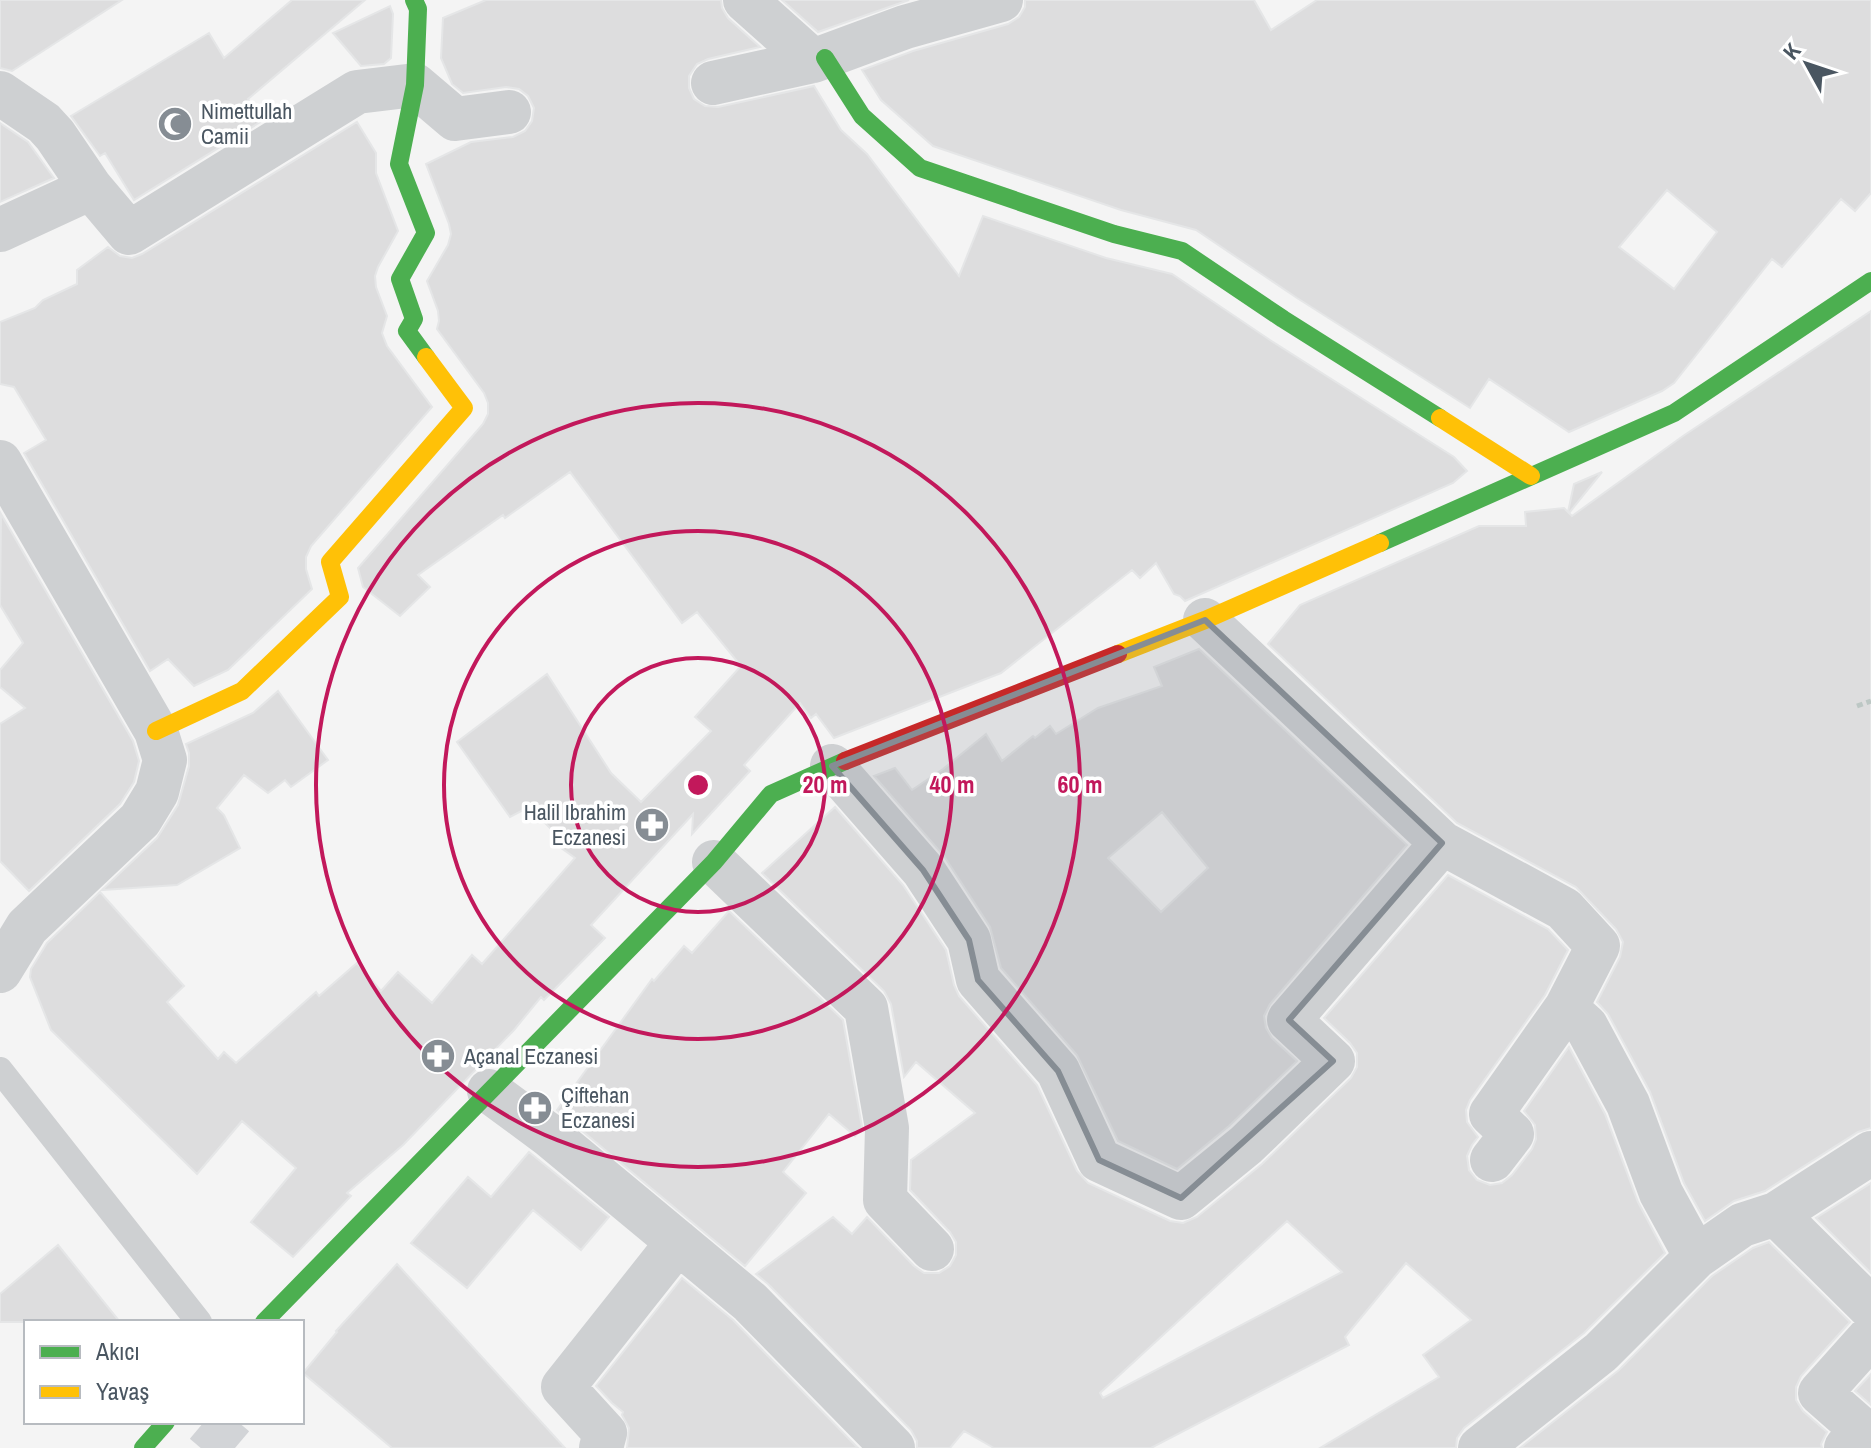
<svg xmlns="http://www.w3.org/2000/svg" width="1871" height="1448" viewBox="0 0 1871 1448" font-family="'Archivo Narrow',sans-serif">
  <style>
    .building { fill: #ddddde; stroke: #e5e6e7; stroke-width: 2; fill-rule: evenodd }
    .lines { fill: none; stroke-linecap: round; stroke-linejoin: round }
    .street-tunnel { stroke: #d2d4d7; stroke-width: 44; stroke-dasharray: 44 22; stroke-linecap: butt }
    .path { stroke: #bcc7c4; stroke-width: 5; stroke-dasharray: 6 4; stroke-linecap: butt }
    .lane { stroke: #ced0d2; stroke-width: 26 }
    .street { stroke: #ced0d2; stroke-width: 44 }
    .fast { stroke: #4caf50; stroke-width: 18 }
    .slow { stroke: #ffc107; stroke-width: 18 }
    .jam { stroke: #c62828; stroke-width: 18 }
    .marked { fill: #868d94; fill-opacity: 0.2; stroke: #868d94; stroke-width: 6; stroke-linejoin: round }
    .ring { fill: none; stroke: #c2185b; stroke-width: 4 }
    .labels { text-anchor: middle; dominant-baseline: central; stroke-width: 7; stroke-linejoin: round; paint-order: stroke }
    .poi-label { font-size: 22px; fill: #4a5661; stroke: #fff; text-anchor: start }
    .centre { fill: #c2185b; stroke: #fff; stroke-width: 4 }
    .ring-label { font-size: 24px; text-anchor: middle; font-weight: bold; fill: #c2185b; stroke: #fff; stroke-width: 7; stroke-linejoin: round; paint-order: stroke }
  </style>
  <rect width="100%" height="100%" fill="#f4f4f4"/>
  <path class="building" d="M 0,0 L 122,0 L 12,71 L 0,68 Z
    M 292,0 L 365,0 L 248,99 L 262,121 L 134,200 L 105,153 L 100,156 L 71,116 L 209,33 L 224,58 Z
    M 486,0 L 721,0 L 722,8 L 728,18 L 760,47 L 708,59 L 697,64 L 689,76 L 689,88 L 694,99 L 705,106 L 718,107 L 814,86 L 841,130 L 867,154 L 959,276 L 983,216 L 1106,258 L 1172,274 L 1270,340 L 1454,457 L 1467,471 L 1453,483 L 1185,601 L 1180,596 L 1174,594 L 1156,563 L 1140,578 L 1132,570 L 1001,673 L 834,738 L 816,714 L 811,718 L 800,703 L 744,765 L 750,771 L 692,834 L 693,814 L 591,925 L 605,938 L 544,1000 L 541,997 L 514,1030 L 403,1145 L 347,1193 L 351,1196 L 293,1257 L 251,1222 L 296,1168 L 242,1121 L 197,1174 L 51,1030 L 30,977 L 31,969 L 47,943 L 100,892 L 184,986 L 167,1002 L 218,1059 L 224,1052 L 236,1063 L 316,992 L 319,996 L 357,963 L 381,991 L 398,972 L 432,1003 L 472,955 L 482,964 L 575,858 L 557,845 L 558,836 L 529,807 L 510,817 L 457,742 L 547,674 L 611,773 L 641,802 L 711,731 L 695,717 L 741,666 L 697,612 L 682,623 L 570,472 L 505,518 L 503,515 L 418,575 L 430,587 L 400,616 L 363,587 L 358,568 L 483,424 L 488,414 L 488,403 L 484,393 L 437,329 L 439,321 L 438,311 L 427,281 L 448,245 L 451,234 L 449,224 L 426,164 L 471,142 L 513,137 L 525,131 L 532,121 L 534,108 L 528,96 L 519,89 L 506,87 L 463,93 L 452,84 L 441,58 L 443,18 Z
    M 782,0 L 909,0 L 818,32 Z
    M 1025,0 L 1254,0 L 1271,30 L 1317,0 L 1871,0 L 1871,193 L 1855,211 L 1841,199 L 1782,267 L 1772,259 L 1674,383 L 1662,391 L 1569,432 L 1489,379 L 1470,408 L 1297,298 L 1196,230 L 1121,210 L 933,146 L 881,100 L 862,70 L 913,51 L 1008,24 L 1019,17 L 1025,7 ZM 1667,190 L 1717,232 L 1674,289 L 1619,247 Z
    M 390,6 L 393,14 L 391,58 L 384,64 L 361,66 L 333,33 Z
    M 357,122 L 376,153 L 376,173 L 398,231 L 378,267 L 375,276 L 376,287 L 387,316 L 382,333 L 387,346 L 432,407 L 311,546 L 306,557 L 306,569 L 312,589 L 228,670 L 194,686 L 168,659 L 150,671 L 24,453 L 46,440 L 14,387 L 0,384 L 0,322 L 35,308 L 43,300 L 77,284 L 77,270 L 108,247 L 120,256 L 132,258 L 142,254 Z
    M 0,123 L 28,142 L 54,178 L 0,202 Z
    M 1871,311 L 1871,1128 L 1858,1132 L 1765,1191 L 1734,1201 L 1705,1221 L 1684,1183 L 1650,1092 L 1608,1014 L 1597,1002 L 1620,957 L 1623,942 L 1616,929 L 1576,887 L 1457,823 L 1268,644 L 1300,605 L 1479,526 L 1526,526 L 1525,512 L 1564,508 L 1568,512 L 1574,484 L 1602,472 L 1569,513 L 1572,516 L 1683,436 Z
    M 1,514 L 133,741 L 139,761 L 134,782 L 120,804 L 29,891 L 0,861 L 0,724 L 25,708 L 0,687 L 0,670 L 23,643 L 0,605 Z
    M 1199,649 L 1407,845 L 1270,1004 L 1264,1016 L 1266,1028 L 1272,1038 L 1297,1061 L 1229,1126 L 1177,1169 L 1118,1141 L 1077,1055 L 1001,968 L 990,927 L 944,856 L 874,776 L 895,768 L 912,790 L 943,769 L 986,734 L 1002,761 L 1033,736 L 1035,738 L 1050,726 L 1056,734 L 1098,708 L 1162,686 L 1154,667 ZM 1162,812 L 1208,868 L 1161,912 L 1108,858 Z
    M 278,691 L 328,760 L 291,787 L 285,780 L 268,793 L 244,775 L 217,808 L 224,815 L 240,848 L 177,885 L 102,890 L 157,838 L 178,805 L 189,766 L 189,753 L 186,744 L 253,713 Z
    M 835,807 L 903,885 L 946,950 L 954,985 L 959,996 L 1037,1085 L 1077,1171 L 1088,1183 L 1170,1221 L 1183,1223 L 1197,1217 L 1262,1164 L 1351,1078 L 1357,1067 L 1357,1053 L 1350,1043 L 1324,1018 L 1448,875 L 1548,929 L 1568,950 L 1545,995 L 1470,1100 L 1466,1110 L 1467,1122 L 1478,1137 L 1472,1145 L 1467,1156 L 1469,1170 L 1477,1180 L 1490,1185 L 1502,1183 L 1512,1175 L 1532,1149 L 1536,1139 L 1535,1125 L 1524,1111 L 1569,1047 L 1605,1114 L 1638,1202 L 1665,1253 L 1584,1333 L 1464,1428 L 1457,1438 L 1456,1448 L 1320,1448 L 1439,1377 L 1423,1355 L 1471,1320 L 1406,1263 L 1345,1337 L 1349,1345 L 1151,1448 L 994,1448 L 964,1431 L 950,1448 L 917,1448 L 917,1441 L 911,1430 L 768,1284 L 756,1274 L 833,1217 L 852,1234 L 867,1217 L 914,1266 L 924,1273 L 939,1273 L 950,1266 L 956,1255 L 956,1242 L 950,1232 L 910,1190 L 911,1160 L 975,1113 L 916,1062 L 904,1077 L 891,1004 L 884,991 L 762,873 ZM 1287,1221 L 1342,1272 L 1103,1398 L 1100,1393 Z
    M 729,911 L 843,1020 L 862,1127 L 855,1136 L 829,1114 L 783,1172 L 806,1193 L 745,1266 L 557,1110 L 652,979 L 654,981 L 684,946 L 692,953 Z
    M 529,1152 L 609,1217 L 581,1250 L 533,1210 L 467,1288 L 411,1243 L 468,1177 L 491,1197 Z
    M 1871,1183 L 1871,1273 L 1816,1218 Z
    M 1769,1242 L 1850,1322 L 1801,1376 L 1796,1387 L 1796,1400 L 1803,1411 L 1827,1432 L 1821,1444 L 1822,1448 L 1520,1448 L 1619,1370 L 1712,1276 L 1753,1248 Z
    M 58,1245 L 120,1322 L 0,1322 L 0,1294 Z
    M 397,1264 L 565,1448 L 392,1448 L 303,1373 L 337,1332 L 336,1331 Z
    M 682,1278 L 733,1320 L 858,1448 L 627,1448 L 629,1428 L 622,1415 L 623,1412 L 612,1403 L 596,1386 Z
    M 1871,1374 L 1871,1405 L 1855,1391 Z"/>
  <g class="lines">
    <path class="street-tunnel" d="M 204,1422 L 235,1448"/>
    <path class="path" d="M 1857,706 L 1871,701"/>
    <path class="lane" d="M 0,1070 L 199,1322"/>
    <path class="street" d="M 745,0 L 813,61 L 905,27 L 1001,0
      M 713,83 L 813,61
      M 0,93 L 44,123 L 55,135 L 91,188
      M 0,230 L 91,188 L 129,233 L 357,92 L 415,85 L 455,119 L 509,112
      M 0,462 L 156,731 L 165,760 L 157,792 L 140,820 L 27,927 L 0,971
      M 832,766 L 923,870 L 969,940 L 978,980 L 1058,1071 L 1099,1160 L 1181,1198 L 1246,1145 L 1333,1061 L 1289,1020 L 1442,843 L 1205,620
      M 1442,843 L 1564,909 L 1598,946 L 1566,1008 L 1586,1026 L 1628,1104 L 1661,1193 L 1696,1257
      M 714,862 L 866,1008 L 887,1128 L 885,1200 L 932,1249
      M 489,1091 L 550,1136 L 750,1302 L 893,1448
      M 1492,1160 L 1512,1134 L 1491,1114 L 1566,1008
      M 1776,1214 L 1871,1308
      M 601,1448 L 605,1433 L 563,1387 L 678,1242
      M 1480,1448 L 1601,1352 L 1696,1257 L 1742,1225 L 1776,1214 L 1871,1153
      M 1846,1448 L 1861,1429 L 1820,1393 L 1871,1336"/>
    <path class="fast" d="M 414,0 L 418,9 L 415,85 L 399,164 L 426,233 L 400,279 L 414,319 L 407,331 L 426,357
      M 825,58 L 862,116 L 920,168 L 1114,234 L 1182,251 L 1283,319 L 1440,418
      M 1380,543 L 1674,413 L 1871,281
      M 264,1322 L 714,862 L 771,794 L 845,761
      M 143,1448 L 166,1422"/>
    <path class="slow" d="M 1440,418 L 1531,476
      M 1118,654 L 1205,620 L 1380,543
      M 156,731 L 242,691 L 340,597 L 330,562 L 464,408 L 426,357"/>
    <path class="jam" d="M 845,761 L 1118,654"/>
  </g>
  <path class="marked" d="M 1205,620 L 1442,843 L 1289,1020 L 1333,1061 L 1181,1198 L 1099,1160 L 1058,1071 L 978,980 L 969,940 L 923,870 L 832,766 Z"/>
  <g class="ring">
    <circle cx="698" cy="785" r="127"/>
    <circle cx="698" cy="785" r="254"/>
    <circle cx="698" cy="785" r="382"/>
  </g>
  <defs>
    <g id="mosque-disc" transform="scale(1.8)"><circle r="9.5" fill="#868d94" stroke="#fff"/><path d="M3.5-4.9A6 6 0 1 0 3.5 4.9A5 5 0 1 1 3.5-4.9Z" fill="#fff"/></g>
    <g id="pharmacy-disc" transform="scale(1.8)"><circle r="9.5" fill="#868d94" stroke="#fff"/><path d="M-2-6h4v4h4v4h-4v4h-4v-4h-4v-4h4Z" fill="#fff"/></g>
  </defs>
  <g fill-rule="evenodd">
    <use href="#mosque-disc" x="175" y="124"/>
    <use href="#pharmacy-disc" x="652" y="825"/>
    <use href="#pharmacy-disc" x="438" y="1056"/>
    <use href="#pharmacy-disc" x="535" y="1108"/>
  </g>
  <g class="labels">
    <g class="poi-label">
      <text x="201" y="111">Nimettullah<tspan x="201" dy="25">Camii</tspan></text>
      <text x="626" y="812" text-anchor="end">Halil Ibrahim<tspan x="626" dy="25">Eczanesi</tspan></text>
      <text x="464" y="1056">Açanal Eczanesi</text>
      <text x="561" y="1095">Çiftehan<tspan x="561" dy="25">Eczanesi</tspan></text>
    </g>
  </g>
  <circle cx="698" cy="785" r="12" class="centre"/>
  <g class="ring-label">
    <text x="825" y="793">20 m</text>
    <text x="952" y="793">40 m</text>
    <text x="1080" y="793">60 m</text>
  </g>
  <rect x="24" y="1320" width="280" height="104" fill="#ffffff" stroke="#b7bbc0" stroke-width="2"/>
  <rect x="40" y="1346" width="40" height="12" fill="#4caf50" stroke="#b7bbc0" stroke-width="2"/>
  <text x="96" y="1360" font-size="24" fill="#4a5661">Akıcı</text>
  <rect x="40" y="1386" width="40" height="12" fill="#ffc107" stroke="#b7bbc0" stroke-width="2"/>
  <text x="96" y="1400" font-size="24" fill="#4a5661">Yavaş</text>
  <g transform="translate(1807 64) rotate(310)" stroke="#ffffff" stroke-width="6" paint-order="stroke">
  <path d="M0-6L14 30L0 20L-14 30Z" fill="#4a5661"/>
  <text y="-12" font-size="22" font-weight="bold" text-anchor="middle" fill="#4a5661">K</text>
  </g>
</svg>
